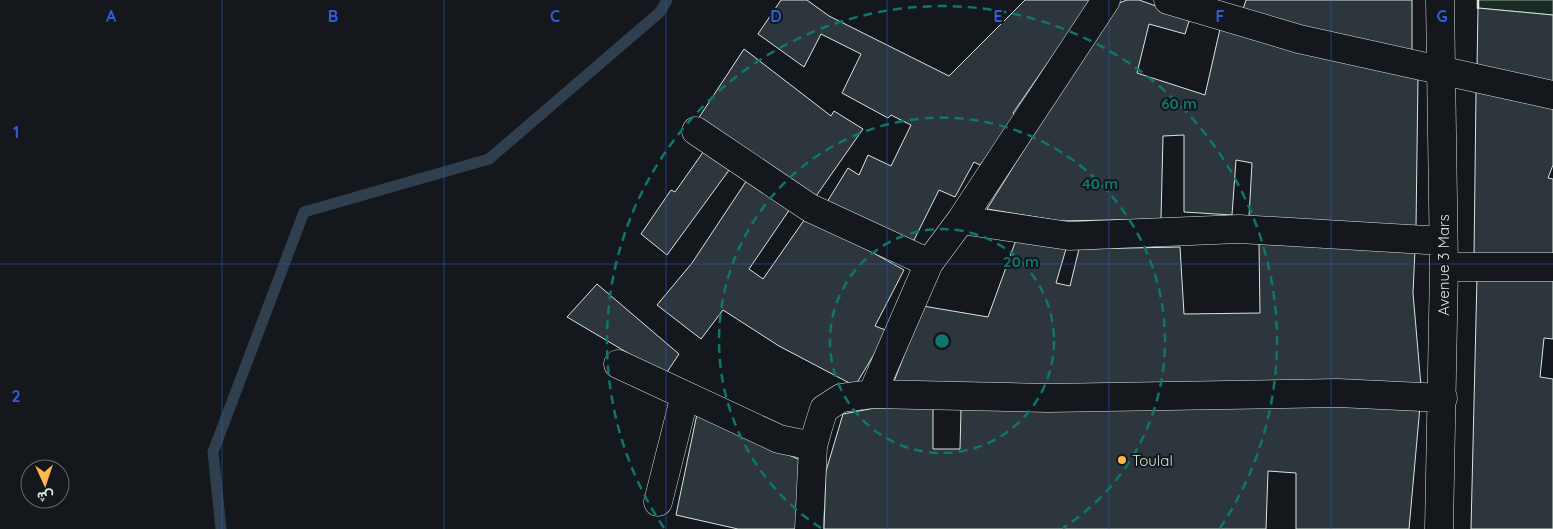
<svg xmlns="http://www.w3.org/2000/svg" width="1553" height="529" viewBox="0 0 1553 529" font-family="Quicksand,Vazirmatn,sans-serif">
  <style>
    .green { fill: #1a2d24; stroke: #939e99 }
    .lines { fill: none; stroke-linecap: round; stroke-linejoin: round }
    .stream { stroke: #2f3f4d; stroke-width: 11 }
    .building { fill: #2c363c; stroke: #d8e6dc }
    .minor-casing { stroke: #d8e6dc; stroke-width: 29 }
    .minor { stroke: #14181c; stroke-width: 28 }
    .wall { stroke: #d8e6dc; stroke-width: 2.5 }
    .grid { fill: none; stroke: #305dd8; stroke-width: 1; stroke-opacity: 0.55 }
    .ring { fill: none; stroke: #0f766e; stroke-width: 2.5; stroke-dasharray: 9 6 }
    .poi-dot { fill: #ffb74d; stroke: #14181c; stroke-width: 2 }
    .labels { text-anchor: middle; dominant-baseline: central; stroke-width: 4; stroke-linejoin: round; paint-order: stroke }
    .street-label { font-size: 15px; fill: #d8e6dc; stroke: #14181c }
    .poi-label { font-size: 15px; fill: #d8e6dc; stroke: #14181c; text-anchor: start }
    .grid-label { font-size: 16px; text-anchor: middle; font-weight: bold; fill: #305dd8; stroke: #14181c; stroke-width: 4; stroke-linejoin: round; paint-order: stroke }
    .centre { fill: #0f766e; stroke: #14181c; stroke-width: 2.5 }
    .ring-label { font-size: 15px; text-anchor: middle; font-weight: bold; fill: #0f766e; stroke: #14181c; stroke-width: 4; stroke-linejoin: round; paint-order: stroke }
  </style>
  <rect width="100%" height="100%" fill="#14181c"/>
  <path class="green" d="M 1478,0 L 1553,0 L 1553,15 L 1478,8 Z"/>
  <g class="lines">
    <path class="stream" d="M 221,529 L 213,452 L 304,212 L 489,159 L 660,12 L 667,0"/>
  </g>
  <path class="building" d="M 781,0 L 807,0 L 829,16 L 949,76 L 1025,0 L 1091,0 L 1013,113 L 1017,117 L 980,165 L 974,162 L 955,197 L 939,190 L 912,244 L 827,202 L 848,168 L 859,175 L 868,155 L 891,166 L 911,125 L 891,115 L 888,118 L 842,93 L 861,54 L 821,34 L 804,67 L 758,34 Z
    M 1127,0 L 1139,0 L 1190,18 L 1185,34 L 1149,24 L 1137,73 L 1205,95 L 1220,29 L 1418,75 L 1416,227 L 1249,217 L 1252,163 L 1236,160 L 1232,215 L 1184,212 L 1184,135 L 1163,136 L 1161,219 L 1060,221 L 987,209 L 1114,5 Z
    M 1246,0 L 1412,0 L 1412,53 L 1319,33 L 1243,9 Z
    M 1478,8 L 1553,15 L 1553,85 L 1477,67 Z
    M 744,49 L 831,116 L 834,111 L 863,129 L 814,199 L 696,122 Z
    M 1476,92 L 1553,108 L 1553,165 L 1548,178 L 1553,179 L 1553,259 L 1474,256 Z
    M 706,148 L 732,166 L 667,255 L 641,234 L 671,190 L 675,192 Z
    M 749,177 L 792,206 L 749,269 L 763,279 L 807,216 L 904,270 L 875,326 L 888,331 L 855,386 L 779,346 L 723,310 L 701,339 L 657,305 L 692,263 Z
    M 1016,240 L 1066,249 L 1056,283 L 1070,286 L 1079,249 L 1180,247 L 1184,314 L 1260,313 L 1259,244 L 1415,250 L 1413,293 L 1421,386 L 893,384 L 923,306 L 988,317 Z
    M 1477,276 L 1553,277 L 1553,339 L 1544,338 L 1540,377 L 1553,379 L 1553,529 L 1471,529 Z
    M 597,284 L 679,354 L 665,375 L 567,317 Z
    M 1341,402 L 1420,406 L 1409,529 L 1296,529 L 1296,473 L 1268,471 L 1266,529 L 824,529 L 826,471 L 843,414 L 875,408 L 933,408 L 933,449 L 960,449 L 961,409 Z
    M 697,414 L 800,460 L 799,529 L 738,529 L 676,515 Z"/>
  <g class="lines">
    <g class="minor-casing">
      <path id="minor" d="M 1168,0 L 1299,39 L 1553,95
        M 696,131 L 810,208 L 929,263
        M 961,220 L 1069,236 L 1239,229 L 1443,241
        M 1444,267 L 1553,267
        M 618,364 L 779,439 L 813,446
        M 872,394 L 929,263 L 961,220 L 1106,0
        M 658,502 L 685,395
        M 809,529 L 813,446 L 818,428 L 824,409 L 841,398 L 872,394 L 1048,398 L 1338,393 L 1443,398
        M 1439,529 L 1444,267 L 1440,0"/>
    </g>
    <use href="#minor" class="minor"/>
    <path class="wall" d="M 1478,8 L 1478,0"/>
  </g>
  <path class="grid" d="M 222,0 L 222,529M 444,0 L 444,529M 666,0 L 666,529M 887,0 L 887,529M 1109,0 L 1109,529M 1331,0 L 1331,529M 0,264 L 1553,264"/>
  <g class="ring">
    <circle cx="942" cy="341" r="112"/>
    <path d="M821 528A223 223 0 1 1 1063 528"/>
    <path d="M664 528A335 335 0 1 1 1220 528"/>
  </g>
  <circle class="poi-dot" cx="1122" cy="460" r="5"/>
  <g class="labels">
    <g class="street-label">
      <text transform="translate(1443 265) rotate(-90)">Avenue 3 Mars</text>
    </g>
    <g class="poi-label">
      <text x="1132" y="460">Toulal</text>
    </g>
  </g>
  <g class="grid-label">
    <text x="111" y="22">A</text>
    <text x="333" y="22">B</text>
    <text x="555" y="22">C</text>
    <text x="776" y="22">D</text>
    <text x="998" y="22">E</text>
    <text x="1220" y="22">F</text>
    <text x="1442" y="22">G</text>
    <text x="16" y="138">1</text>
    <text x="16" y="402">2</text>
  </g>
  <circle cx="942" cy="341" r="8" class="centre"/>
  <g class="ring-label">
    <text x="1179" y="109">60 m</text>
    <text x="1100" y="189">40 m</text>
    <text x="1021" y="267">20 m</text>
  </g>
  <g transform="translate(45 484) rotate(177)"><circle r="24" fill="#14181c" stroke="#626a69"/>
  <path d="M0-4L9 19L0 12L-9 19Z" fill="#ffb74d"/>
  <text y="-8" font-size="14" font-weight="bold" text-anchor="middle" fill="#d8e6dc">ش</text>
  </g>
</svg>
